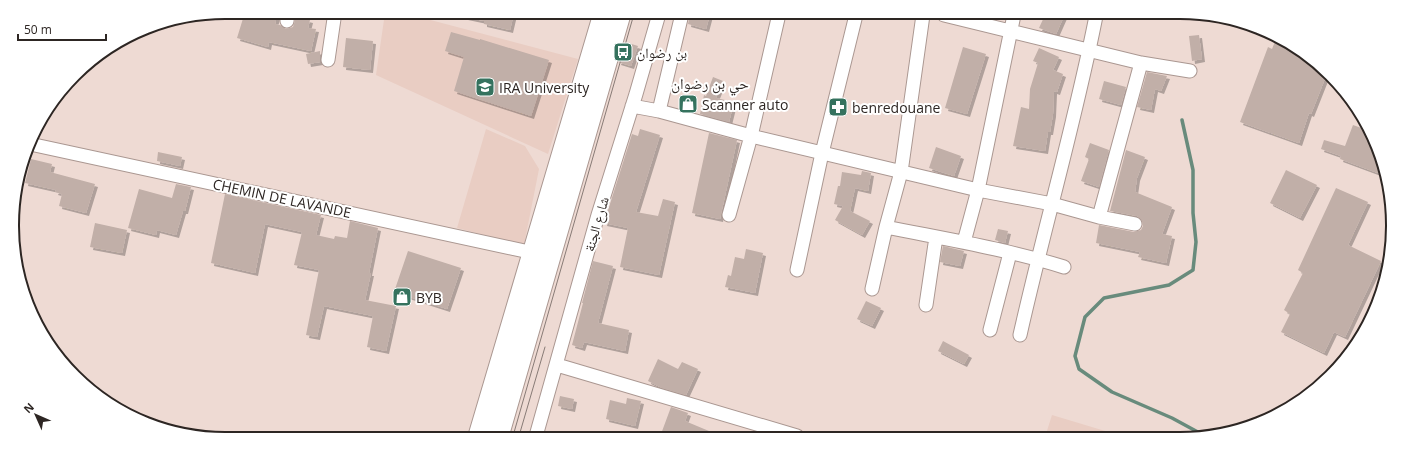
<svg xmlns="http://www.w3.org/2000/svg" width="1405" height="451" viewBox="0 0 1405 451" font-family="'Open Sans','Noto Naskh Arabic',sans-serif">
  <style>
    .built { fill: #e9cdc3 }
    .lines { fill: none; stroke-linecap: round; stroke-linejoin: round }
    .stream { stroke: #688b7c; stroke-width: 3.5 }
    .building { fill: #c1afa8; filter: url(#shadow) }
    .street-casing { stroke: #aa9791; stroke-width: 15 }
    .primary-casing { stroke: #aa9791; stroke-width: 23 }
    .street { stroke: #fff; stroke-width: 13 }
    .primary { stroke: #fff; stroke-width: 21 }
    .tram { stroke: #887b76; stroke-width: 1 }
    .labels { text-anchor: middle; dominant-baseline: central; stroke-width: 4; stroke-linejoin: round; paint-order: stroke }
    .poi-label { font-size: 14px; fill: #2d2623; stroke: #fff; text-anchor: start }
    .street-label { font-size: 14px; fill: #2d2623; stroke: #fff }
    .neighbourhood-label { font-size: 15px; fill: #2d2623; stroke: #fff }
    .rim { fill: none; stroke: #2d2623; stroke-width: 2 }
  </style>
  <defs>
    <filter id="shadow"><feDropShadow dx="3" dy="3" stdDeviation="0" flood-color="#0004"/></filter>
  </defs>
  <rect width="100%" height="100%" fill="#eedad3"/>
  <path class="built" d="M 385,13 L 404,13 L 578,59 L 548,154 L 376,75 Z
    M 486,129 L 525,146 L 539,169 L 524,245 L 457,228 Z
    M 1052,415 L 1125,437 L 1045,437 Z"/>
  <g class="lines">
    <path class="stream" d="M 1182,120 L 1193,170 L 1193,213 L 1196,242 L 1193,270 L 1169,285 L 1104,298 L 1085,317 L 1075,356 L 1079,369 L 1112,392 L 1172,418 L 1207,437"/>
  </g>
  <path class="building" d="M 245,12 L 278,12 L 275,24 L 280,25 L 286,29 L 293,27 L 296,17 L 310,20 L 308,28 L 316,29 L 311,51 L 269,42 L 268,47 L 237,38 Z
    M 466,13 L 514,13 L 510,30 L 484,24 L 484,21 L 465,17 Z
    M 690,14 L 710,14 L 706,29 L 688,24 Z
    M 1045,15 L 1064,16 L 1056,34 L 1039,28 Z
    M 451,32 L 480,40 L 480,39 L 549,60 L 531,116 L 454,91 L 464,57 L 445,51 Z
    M 1199,35 L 1202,59 L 1192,61 L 1189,36 Z
    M 346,38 L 373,41 L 370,70 L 343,67 Z
    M 1276,39 L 1298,48 L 1326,76 L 1311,114 L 1309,113 L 1299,143 L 1240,122 L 1268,47 L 1272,49 Z
    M 625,42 L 638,46 L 631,66 L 618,62 Z
    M 963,47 L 986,54 L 967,114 L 945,108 Z
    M 1039,48 L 1059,57 L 1053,70 L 1063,74 L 1057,92 L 1054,91 L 1053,114 L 1050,132 L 1048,132 L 1045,151 L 1013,146 L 1021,107 L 1029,109 L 1030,89 L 1038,63 L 1033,61 Z
    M 320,51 L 320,62 L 308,64 L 306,54 Z
    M 1147,72 L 1167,76 L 1161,91 L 1155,89 L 1151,110 L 1137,107 Z
    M 713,77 L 723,81 L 716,98 L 734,102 L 729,122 L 700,114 L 704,95 L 706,96 Z
    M 1104,81 L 1126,87 L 1121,105 L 1099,99 Z
    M 1353,125 L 1367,130 L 1386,176 L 1340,159 L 1341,156 L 1321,149 L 1324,140 L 1345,146 Z
    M 640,129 L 660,135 L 636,212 L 658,216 L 663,199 L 675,202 L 659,275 L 620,267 L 628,228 L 604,223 L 632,134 L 638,136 Z
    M 709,133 L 737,140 L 720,219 L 692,213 Z
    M 1090,143 L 1109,150 L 1099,187 L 1081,181 L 1089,159 L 1085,157 Z
    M 936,147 L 961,156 L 954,176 L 929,168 Z
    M 1126,150 L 1145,157 L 1137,178 L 1135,192 L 1172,207 L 1162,234 L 1172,236 L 1166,263 L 1138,257 L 1140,252 L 1096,243 L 1099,225 L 1134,232 L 1141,230 L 1143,226 L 1142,221 L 1137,216 L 1110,211 Z
    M 158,152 L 182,157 L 180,166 L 157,161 Z
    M 31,159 L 52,164 L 50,172 L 95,184 L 86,213 L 59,206 L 62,194 L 55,192 L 56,190 L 25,183 Z
    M 1286,170 L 1317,185 L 1300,218 L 1270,203 Z
    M 862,171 L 871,173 L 868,191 L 855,188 L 850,211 L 870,221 L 862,235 L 835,220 L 843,206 L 834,204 L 838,186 L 840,186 L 842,172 L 861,175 Z
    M 176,184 L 191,187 L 185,211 L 183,211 L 176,235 L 157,230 L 156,235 L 128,228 L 139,189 L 172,198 Z
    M 1336,188 L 1368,202 L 1348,245 L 1381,261 L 1345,337 L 1334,332 L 1324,353 L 1281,332 L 1290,314 L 1284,310 L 1303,273 L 1298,270 Z
    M 225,194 L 321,215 L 316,235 L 334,239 L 335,236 L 347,238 L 350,221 L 378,228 L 369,273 L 371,273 L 365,300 L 396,306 L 386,351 L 367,347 L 373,316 L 324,306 L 317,337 L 306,335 L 319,270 L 294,265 L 302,232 L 265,224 L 255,273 L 211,263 Z
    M 95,223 L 127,230 L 122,253 L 90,247 Z
    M 998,229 L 1008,231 L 1005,243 L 995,240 Z
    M 943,246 L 964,251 L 960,266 L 940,262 Z
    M 746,249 L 763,253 L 755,293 L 725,287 L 728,275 L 731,276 L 735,257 L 744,259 Z
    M 408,251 L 461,268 L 447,309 L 394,292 Z
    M 593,261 L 613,266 L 598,323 L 629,330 L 625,351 L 584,342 L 582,348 L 572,345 L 583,303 L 582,303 Z
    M 866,301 L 881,308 L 872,326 L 857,319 Z
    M 943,341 L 969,355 L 964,364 L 938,351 Z
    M 658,359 L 678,369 L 682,362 L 698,369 L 686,395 L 662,388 L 648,381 Z
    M 560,396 L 574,399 L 572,409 L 558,406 Z
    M 627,398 L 641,401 L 635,426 L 606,419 L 610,400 L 626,404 Z
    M 671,407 L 688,413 L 685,421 L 721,436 L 667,436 L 661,434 Z"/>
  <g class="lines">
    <g class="street-casing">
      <path id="street" d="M 682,14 L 659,111 L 751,136 L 978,190 L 1052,204 L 1099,217 L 1135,224
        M 944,15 L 1141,63 L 1190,71
        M 287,21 L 288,12
        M 328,60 L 335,12
        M 632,106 L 659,111
        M 30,144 L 534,253
        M 729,215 L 751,136 L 779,14
        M 1099,217 L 1141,63
        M 886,227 C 945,239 1006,249 1064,267
        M 964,242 L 978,190 L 1014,15
        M 797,270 L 822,153 L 856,15
        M 872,289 L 886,227 L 901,172 L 923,15
        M 926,305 L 936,237
        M 990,330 L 1010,253
        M 1020,335 C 1044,228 1075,123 1096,16
        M 557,365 L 797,436
        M 536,436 L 598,215 L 636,94 L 659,14"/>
    </g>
    <g class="primary-casing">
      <path id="primary" d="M 479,436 L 604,14
        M 498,436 L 620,14"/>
    </g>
    <use href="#street" class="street"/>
    <use href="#primary" class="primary"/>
    <path class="tram" d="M 513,436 L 634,14
      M 519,436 L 545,347"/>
  </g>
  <defs>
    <g id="bus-square" transform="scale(1)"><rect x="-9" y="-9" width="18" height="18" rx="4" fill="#35725e" stroke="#fff"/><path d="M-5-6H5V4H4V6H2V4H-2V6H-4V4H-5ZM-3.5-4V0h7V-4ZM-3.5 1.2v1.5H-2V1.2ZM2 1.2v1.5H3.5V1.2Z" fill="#fff"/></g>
    <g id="university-square" transform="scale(1)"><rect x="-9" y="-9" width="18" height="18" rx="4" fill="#35725e" stroke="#fff"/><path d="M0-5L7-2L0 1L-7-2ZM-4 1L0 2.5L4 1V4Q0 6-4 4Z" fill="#fff"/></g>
    <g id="shop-square" transform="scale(1)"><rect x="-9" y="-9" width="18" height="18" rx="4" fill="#35725e" stroke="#fff"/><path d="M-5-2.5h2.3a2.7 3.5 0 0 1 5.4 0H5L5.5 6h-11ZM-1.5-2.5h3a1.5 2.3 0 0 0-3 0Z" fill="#fff"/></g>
    <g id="pharmacy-square" transform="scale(1)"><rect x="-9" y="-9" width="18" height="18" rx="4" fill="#35725e" stroke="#fff"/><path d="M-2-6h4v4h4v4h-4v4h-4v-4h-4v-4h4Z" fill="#fff"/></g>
  </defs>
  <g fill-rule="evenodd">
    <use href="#bus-square" x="623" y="52"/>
    <use href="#university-square" x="485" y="87"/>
    <use href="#shop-square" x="688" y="104"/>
    <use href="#pharmacy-square" x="838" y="107"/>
    <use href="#shop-square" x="402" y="297"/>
  </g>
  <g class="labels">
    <g class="poi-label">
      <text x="637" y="52">بن رضوان</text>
      <text x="499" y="87">IRA University</text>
      <text x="702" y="104">Scanner auto</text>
      <text x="852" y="107">benredouane</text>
      <text x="416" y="297">BYB</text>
    </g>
    <g class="street-label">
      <text transform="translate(282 198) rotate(12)">CHEMIN DE LAVANDE</text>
      <text transform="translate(596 224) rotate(-74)">شارع الجنة</text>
    </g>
    <g class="neighbourhood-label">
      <text x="710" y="83">حي بن رضوان</text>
    </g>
  </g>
  <path d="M0 0H1405V451H0ZM225 19H1180A206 206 0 0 1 1386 225V226A206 206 0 0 1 1180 432H225A206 206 0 0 1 19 226V225A206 206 0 0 1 225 19Z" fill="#fff" fill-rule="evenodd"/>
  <path class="rim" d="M225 19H1180A206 206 0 0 1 1386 225V226A206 206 0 0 1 1180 432H225A206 206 0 0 1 19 226V225A206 206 0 0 1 225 19Z"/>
  <g transform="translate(36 415) rotate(315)" stroke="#ffffff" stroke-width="3" paint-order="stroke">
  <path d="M0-3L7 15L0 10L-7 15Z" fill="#2d2623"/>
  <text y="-6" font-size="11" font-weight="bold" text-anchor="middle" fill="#2d2623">N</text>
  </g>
  <path d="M18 34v6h88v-6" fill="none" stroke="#2d2623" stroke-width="2"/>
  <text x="24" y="34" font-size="12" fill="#2d2623" stroke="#ffffff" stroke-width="3" paint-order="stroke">50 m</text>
</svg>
